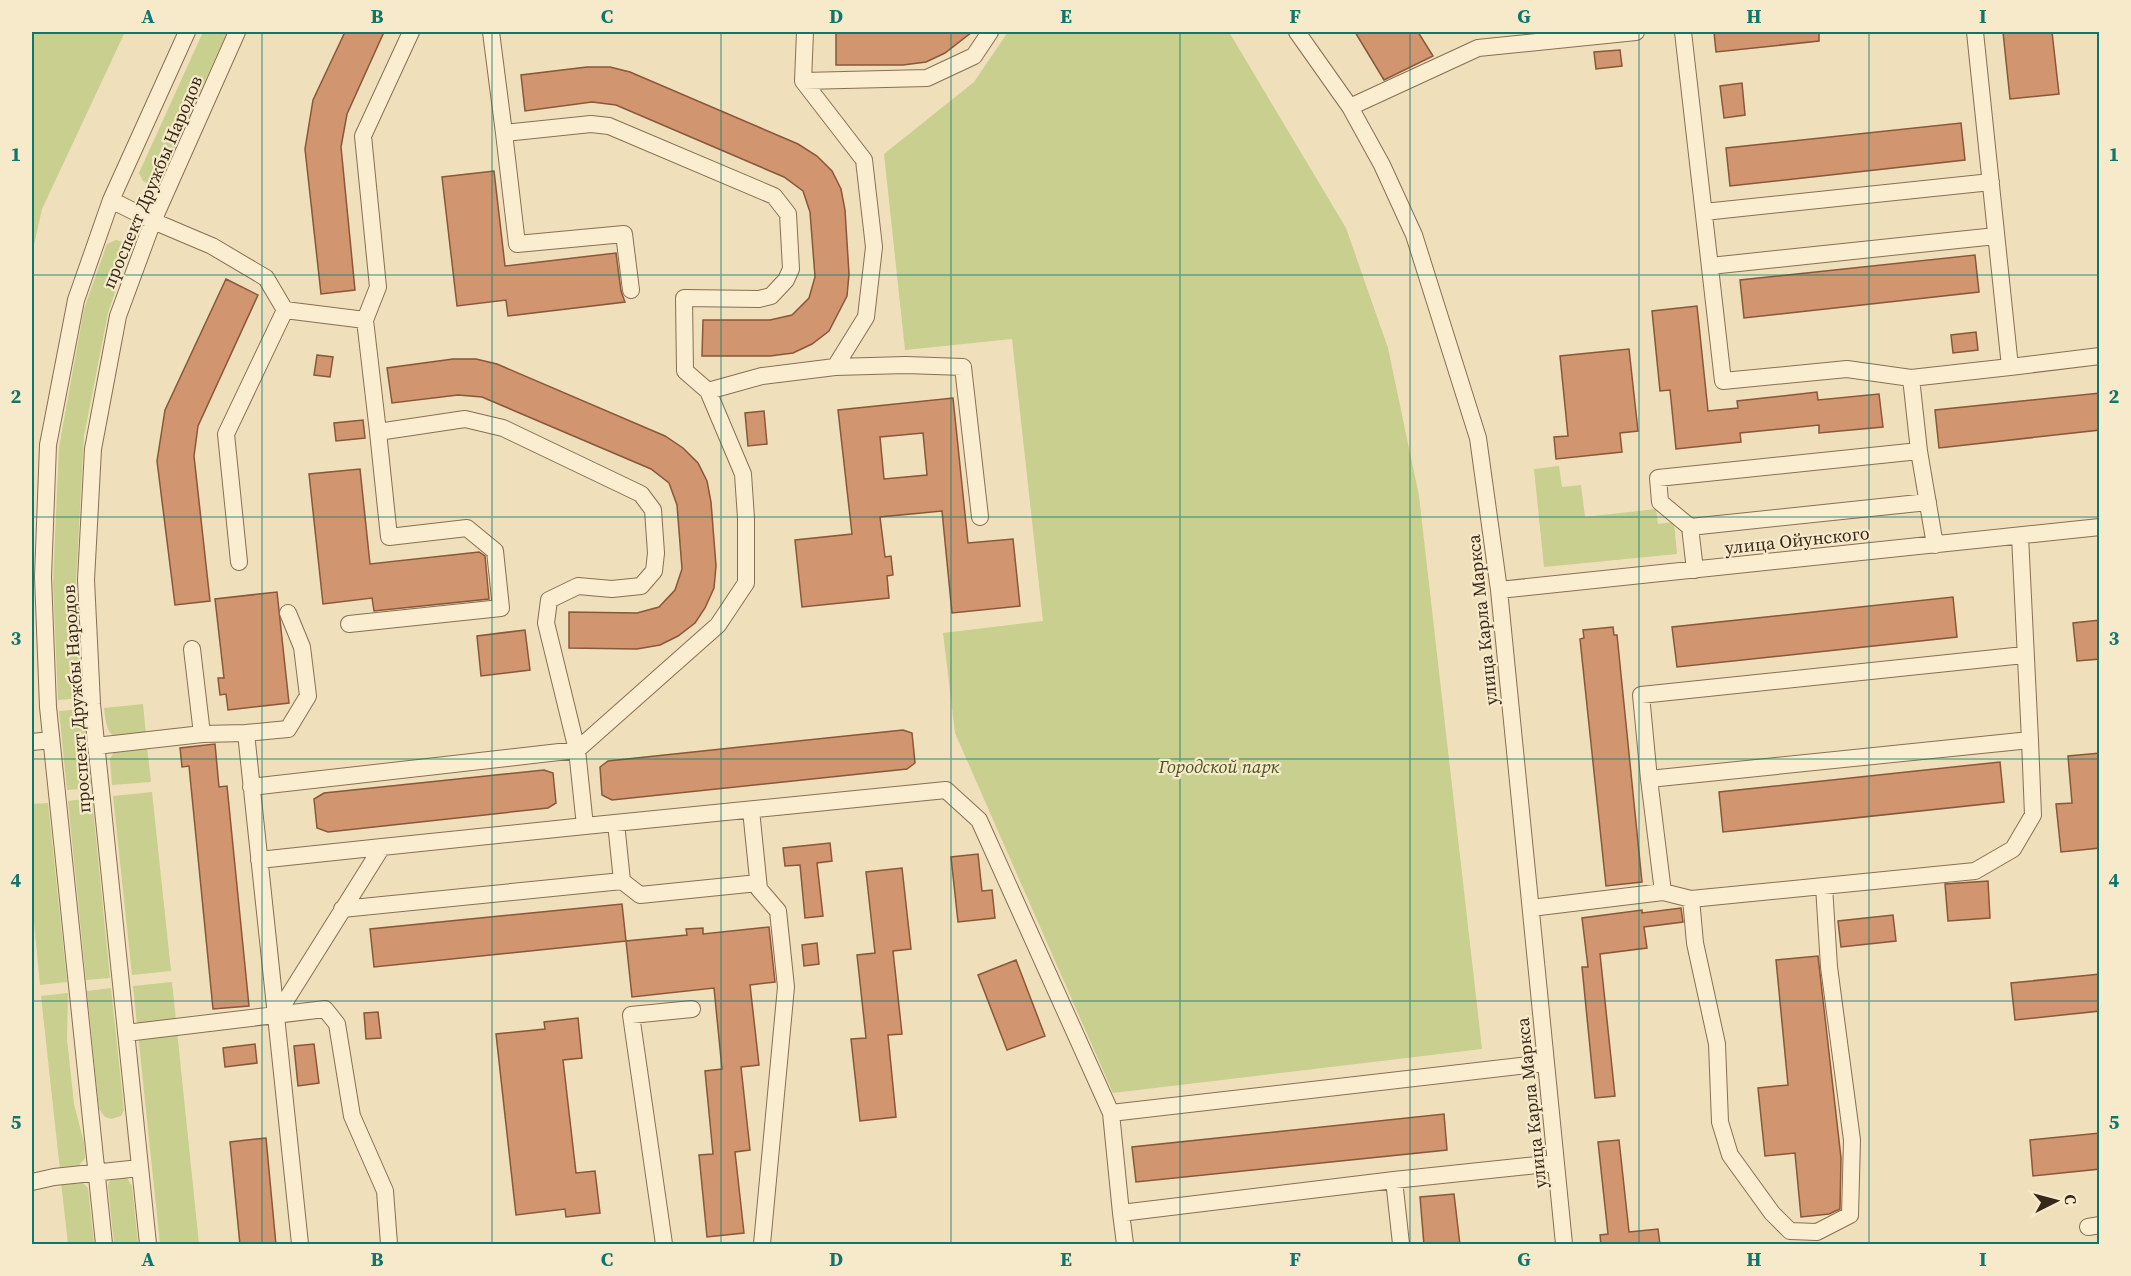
<svg xmlns="http://www.w3.org/2000/svg" width="2131" height="1276" viewBox="0 0 2131 1276" font-family="'Source Serif 4',serif">
  <style>
    .green { fill: #c8cf8f }
    .building { fill: #d1966f; stroke: #895739; stroke-width: 1.5; fill-rule: evenodd }
    .lines { fill: none; stroke-linecap: round; stroke-linejoin: round }
    .minor-casing { stroke: #886f54; stroke-width: 18 }
    .minor { stroke: #fbedcf; stroke-width: 16 }
    .grid { fill: none; stroke: #0f766e; stroke-width: 1.5; stroke-opacity: 0.55 }
    .labels { text-anchor: middle; dominant-baseline: central; stroke-width: 4.5; stroke-linejoin: round; paint-order: stroke }
    .street-label { font-size: 18px; fill: #37271a; stroke: #f7eacb }
    .park-label { font-size: 18px; font-style: italic; fill: #48541f; stroke: #f7eacb }
    .neatline { fill: none; stroke: #0f766e; stroke-width: 2 }
    .grid-label { font-size: 20px; text-anchor: middle; font-weight: bold; fill: #0f766e }
  </style>
  <rect width="100%" height="100%" fill="#f0dfbb"/>
  <path class="green" d="M 32,32 L 125,32 L 42,209 L 32,254 Z
    M 203,32 L 227,32 L 159,182 L 151,185 L 143,181 L 139,173 Z
    M 1008,32 L 1229,32 L 1346,228 L 1388,348 L 1419,496 L 1482,1049 L 1113,1093 L 955,733 L 943,633 L 1043,621 L 1012,339 L 905,350 L 884,154 L 974,82 Z
    M 116,240 L 126,243 L 129,251 L 108,313 L 84,436 L 76,581 L 82,698 L 58,700 L 53,582 L 59,447 L 84,309 L 107,244 Z
    M 1559,466 L 1562,487 L 1581,485 L 1585,517 L 1656,509 L 1658,524 L 1674,522 L 1677,554 L 1544,567 L 1534,469 Z
    M 143,704 L 146,735 C 114,737 108,744 104,708 Z
    M 84,709 L 91,788 L 67,790 L 59,711 Z
    M 147,746 L 151,782 L 112,785 L 110,759 L 114,752 Z
    M 152,792 L 171,971 L 132,975 L 113,796 Z
    M 92,798 L 110,978 L 86,980 L 68,801 Z
    M 48,803 L 67,982 L 40,985 L 32,902 L 32,804 Z
    M 172,982 L 199,1244 L 160,1244 L 133,986 Z
    M 111,988 L 124,1110 L 121,1116 L 111,1119 L 105,1117 L 99,1109 L 87,991 Z
    M 68,993 L 67,1039 L 74,1104 L 84,1143 L 85,1158 L 77,1168 L 60,1170 L 41,996 Z
    M 127,1178 L 132,1186 L 138,1244 L 114,1244 L 108,1185 L 111,1179 Z
    M 61,1182 L 82,1182 L 88,1188 L 94,1244 L 68,1244 Z"/>
  <path class="building" d="M 345,32 L 384,32 L 347,114 L 341,147 L 355,290 L 321,294 L 305,149 L 313,100 Z
    M 836,32 L 972,32 L 945,53 L 926,62 L 903,65 L 836,65 Z
    M 1355,32 L 1418,32 L 1433,56 L 1384,80 Z
    M 1714,32 L 1819,32 L 1819,41 L 1716,52 Z
    M 2003,32 L 2052,32 L 2059,94 L 2010,99 Z
    M 1620,50 L 1622,66 L 1596,69 L 1594,52 Z
    M 587,67 L 610,67 L 630,72 L 798,144 L 817,156 L 832,171 L 841,189 L 845,210 L 849,274 L 847,296 L 829,331 L 812,344 L 793,353 L 770,356 L 702,356 L 703,320 L 770,320 L 792,315 L 809,298 L 815,277 L 810,212 L 803,191 L 784,177 L 616,105 L 592,102 L 525,111 L 521,75 Z
    M 1742,83 L 1745,115 L 1724,118 L 1720,86 Z
    M 1961,123 L 1965,160 L 1730,186 L 1726,148 Z
    M 494,171 L 505,266 L 616,253 L 621,291 L 625,302 L 508,316 L 506,300 L 457,306 L 442,177 Z
    M 1975,255 L 1979,292 L 1744,318 L 1740,280 Z
    M 226,279 L 258,295 L 198,426 L 194,456 L 210,601 L 175,605 L 157,461 L 165,410 Z
    M 1697,306 L 1708,411 L 1738,408 L 1737,401 L 1817,392 L 1818,400 L 1879,394 L 1883,427 L 1819,433 L 1819,425 L 1740,433 L 1741,442 L 1676,449 L 1670,390 L 1660,391 L 1652,311 Z
    M 1976,332 L 1978,350 L 1953,353 L 1951,335 Z
    M 1629,349 L 1638,431 L 1620,433 L 1622,452 L 1556,459 L 1554,437 L 1568,436 L 1560,356 Z
    M 317,355 L 333,357 L 330,377 L 314,375 Z
    M 453,359 L 476,359 L 497,364 L 665,436 L 683,448 L 698,463 L 707,481 L 711,502 L 716,566 L 714,588 L 705,608 L 695,623 L 678,636 L 660,645 L 637,649 L 569,648 L 569,612 L 637,613 L 659,607 L 675,590 L 682,569 L 677,505 L 669,483 L 651,469 L 482,397 L 458,395 L 392,403 L 387,368 Z
    M 2100,393 L 2100,430 L 1939,448 L 1935,410 Z
    M 953,398 L 968,543 L 1013,539 L 1020,606 L 952,613 L 942,511 L 880,517 L 885,557 L 891,556 L 893,575 L 887,576 L 889,598 L 802,607 L 795,540 L 852,534 L 838,410 ZM 923,433 L 927,475 L 884,479 L 880,437 Z
    M 764,411 L 767,444 L 748,446 L 745,413 Z
    M 363,420 L 365,438 L 336,441 L 334,423 Z
    M 360,469 L 370,564 L 479,552 L 485,556 L 489,599 L 374,611 L 372,598 L 323,604 L 309,474 Z
    M 277,592 L 289,703 L 228,710 L 226,694 L 220,695 L 218,678 L 224,678 L 215,599 Z
    M 1953,597 L 1957,637 L 1677,667 L 1672,627 Z
    M 2100,620 L 2100,659 L 2077,661 L 2073,623 Z
    M 1613,627 L 1614,635 L 1617,635 L 1642,882 L 1606,886 L 1580,639 L 1584,638 L 1583,630 Z
    M 525,630 L 530,670 L 481,676 L 477,636 Z
    M 903,730 L 912,733 L 915,763 L 907,769 L 612,800 L 602,795 L 600,767 L 608,761 Z
    M 215,744 L 219,787 L 227,786 L 249,1006 L 213,1009 L 189,766 L 182,767 L 180,748 Z
    M 2100,753 L 2100,848 L 2061,852 L 2056,804 L 2072,803 L 2068,756 Z
    M 2000,762 L 2004,802 L 1723,832 L 1719,792 Z
    M 544,770 L 553,773 L 556,803 L 548,808 L 328,832 L 317,828 L 314,799 L 324,793 Z
    M 830,843 L 832,861 L 817,863 L 823,916 L 805,918 L 800,865 L 785,866 L 783,848 Z
    M 978,854 L 982,891 L 992,890 L 995,918 L 958,922 L 951,857 Z
    M 902,868 L 911,949 L 893,951 L 902,1034 L 888,1035 L 896,1117 L 860,1121 L 851,1039 L 866,1038 L 857,955 L 875,953 L 866,872 Z
    M 1988,881 L 1990,918 L 1948,921 L 1945,884 Z
    M 622,904 L 626,941 L 374,967 L 370,929 Z
    M 1681,908 L 1683,922 L 1644,927 L 1647,948 L 1600,954 L 1615,1096 L 1595,1098 L 1582,967 L 1588,967 L 1582,918 L 1642,910 L 1642,913 Z
    M 1893,915 L 1896,941 L 1841,947 L 1838,921 Z
    M 769,927 L 775,982 L 750,985 L 759,1065 L 741,1067 L 750,1150 L 735,1152 L 744,1233 L 707,1237 L 699,1155 L 713,1154 L 705,1071 L 722,1069 L 714,988 L 632,997 L 626,941 L 687,935 L 686,929 L 703,928 L 703,934 Z
    M 817,943 L 819,964 L 804,966 L 802,945 Z
    M 1818,956 L 1841,1158 L 1840,1209 L 1829,1214 L 1801,1217 L 1795,1153 L 1765,1156 L 1758,1088 L 1788,1085 L 1776,960 Z
    M 1016,960 L 1045,1036 L 1007,1050 L 978,975 Z
    M 2100,974 L 2100,1011 L 2015,1020 L 2011,983 Z
    M 378,1012 L 381,1038 L 366,1039 L 364,1013 Z
    M 578,1018 L 582,1058 L 563,1060 L 576,1173 L 595,1171 L 600,1213 L 566,1217 L 565,1209 L 516,1215 L 496,1034 L 545,1029 L 544,1022 Z
    M 255,1044 L 257,1063 L 225,1067 L 223,1048 Z
    M 314,1044 L 319,1083 L 298,1086 L 294,1046 Z
    M 1444,1114 L 1447,1150 L 1136,1182 L 1132,1147 Z
    M 2100,1133 L 2100,1169 L 2033,1176 L 2030,1140 Z
    M 266,1138 L 276,1245 L 240,1245 L 230,1142 Z
    M 1619,1140 L 1629,1232 L 1658,1229 L 1660,1245 L 1601,1245 L 1600,1235 L 1608,1234 L 1598,1142 Z
    M 1454,1194 L 1460,1245 L 1424,1245 L 1420,1197 Z"/>
  <g class="lines">
    <g class="minor-casing">
      <path id="minor" d="M 411,32 L 363,136 L 378,287 L 365,320 L 378,432 L 465,419 L 503,428 L 641,494 L 653,510 L 656,553 L 654,571 L 641,586 L 612,589 L 578,586 L 549,600 L 546,623 L 577,750 L 585,826 L 946,790 L 979,820 L 1111,1113 L 1546,1063
        M 805,32 L 803,81 L 927,78 L 974,56 L 990,32
        M 1297,32 L 1350,107 L 1382,165 L 1414,235 L 1478,438 L 1499,590 L 1564,1244
        M 1683,32 L 1723,381 L 1847,369 L 1911,378
        M 1350,107 L 1478,48 L 1636,32
        M 504,133 L 517,244 L 624,234 L 631,290
        M 111,200 L 153,221 L 212,246 L 266,278 L 285,310
        M 1704,212 L 1991,182
        M 1710,266 L 1996,236
        M 835,367 L 906,365 L 963,367 L 980,517
        M 2010,367 L 2100,356
        M 708,391 L 762,376 L 835,367 L 866,317 L 874,247 L 864,160 L 803,81
        M 1690,527 L 1660,502 L 1658,478 L 1919,451
        M 1935,545 L 1919,451 L 1911,378 L 2010,367 L 1975,32
        M 239,562 L 226,434 L 285,310 L 365,320
        M 1695,570 L 1690,527 L 1928,502
        M 1499,590 L 2100,527
        M 349,624 L 501,608 L 495,551 L 467,528 L 389,537 L 378,432
        M 192,649 L 202,734
        M 246,733 L 288,729 L 308,696 L 302,647 L 288,613
        M 32,742 L 51,740
        M 96,746 L 202,734 L 246,733 L 276,1016 L 382,847 L 585,826
        M 1649,779 L 1641,695 L 2024,655
        M 251,787 L 577,750 L 718,625 L 746,583 L 746,518 L 743,474 L 708,391 L 685,371 L 684,298 L 759,299 L 771,296 L 786,280 L 791,269 L 788,214 L 774,196 L 609,126 L 591,124 L 504,133 L 491,32
        M 751,810 L 759,889 L 778,911 L 786,987 L 762,1244
        M 259,860 L 382,847
        M 622,881 L 640,895 L 758,883
        M 1663,892 L 1649,779 L 2030,740 L 2020,536
        M 1691,899 L 1695,943 L 1717,1044 L 1720,1122 L 1730,1155 L 1772,1213 L 1790,1231 L 1817,1232 L 1850,1215 L 1852,1140 L 1829,967 L 1824,886
        M 1531,908 L 1663,892 L 1691,899 L 1975,871 L 2013,849 L 2033,815 L 2030,740
        M 342,909 L 622,881 L 616,823
        M 276,1016 L 300,1244
        M 126,1033 L 325,1009 L 337,1024 L 352,1116 L 385,1191 L 389,1244
        M 1111,1113 L 1121,1213 L 1394,1180 L 1556,1163
        M 1394,1180 L 1401,1244
        M 32,1182 L 54,1177 L 140,1168
        M 1121,1213 L 1125,1244
        M 2088,1227 L 2100,1225
        M 104,1244 L 48,707 L 43,577 L 48,445 L 76,300 L 111,200 L 187,32
        M 148,1244 L 92,704 L 86,580 L 93,449 L 118,316 L 153,221 L 237,32
        M 664,1244 L 631,1015 L 692,1009"/>
    </g>
    <use href="#minor" class="minor"/>
  </g>
  <path class="grid" d="M 262,32 L 262,1244M 492,32 L 492,1244M 721,32 L 721,1244M 951,32 L 951,1244M 1180,32 L 1180,1244M 1410,32 L 1410,1244M 1639,32 L 1639,1244M 1869,32 L 1869,1244M 32,275 L 2100,275M 32,517 L 2100,517M 32,759 L 2100,759M 32,1001 L 2100,1001"/>
  <g class="labels">
    <g class="street-label">
      <text transform="translate(152 182) rotate(-67)">проспект Дружбы Народов</text>
      <text transform="translate(1797 540) rotate(-6)">улица Ойунского</text>
      <text transform="translate(1482 620) rotate(-96)">улица Карла Маркса</text>
      <text transform="translate(76 699) rotate(-94)">проспект Дружбы Народов</text>
      <text transform="translate(1531 1103) rotate(-96)">улица Карла Маркса</text>
    </g>
    <g class="park-label">
      <text x="1219" y="766">Городской парк</text>
    </g>
  </g>
  <rect width="2131" height="1276" fill="none" stroke="#f7eacb" stroke-width="66"/>
  <g transform="translate(2056 1201) rotate(84)" stroke="#f7eacb" stroke-width="4.5" paint-order="stroke">
  <path d="M0-4.5L10 22L0 15L-10 22Z" fill="#37271a"/>
  <text y="-9" font-size="16" font-weight="bold" text-anchor="middle" fill="#37271a">С</text>
  </g>
  <rect x="33" y="33" width="2065" height="1210" class="neatline"/>
  <g class="grid-label">
    <text x="148" y="23">A</text>
    <text x="377" y="23">B</text>
    <text x="607" y="23">C</text>
    <text x="836" y="23">D</text>
    <text x="1066" y="23">E</text>
    <text x="1295" y="23">F</text>
    <text x="1524" y="23">G</text>
    <text x="1754" y="23">H</text>
    <text x="1983" y="23">I</text>
    <text x="16" y="161">1</text>
    <text x="2114" y="161">1</text>
    <text x="16" y="403">2</text>
    <text x="2114" y="403">2</text>
    <text x="16" y="645">3</text>
    <text x="2114" y="645">3</text>
    <text x="16" y="887">4</text>
    <text x="2114" y="887">4</text>
    <text x="16" y="1129">5</text>
    <text x="2114" y="1129">5</text>
    <text x="148" y="1266">A</text>
    <text x="377" y="1266">B</text>
    <text x="607" y="1266">C</text>
    <text x="836" y="1266">D</text>
    <text x="1066" y="1266">E</text>
    <text x="1295" y="1266">F</text>
    <text x="1524" y="1266">G</text>
    <text x="1754" y="1266">H</text>
    <text x="1983" y="1266">I</text>
  </g>
</svg>
